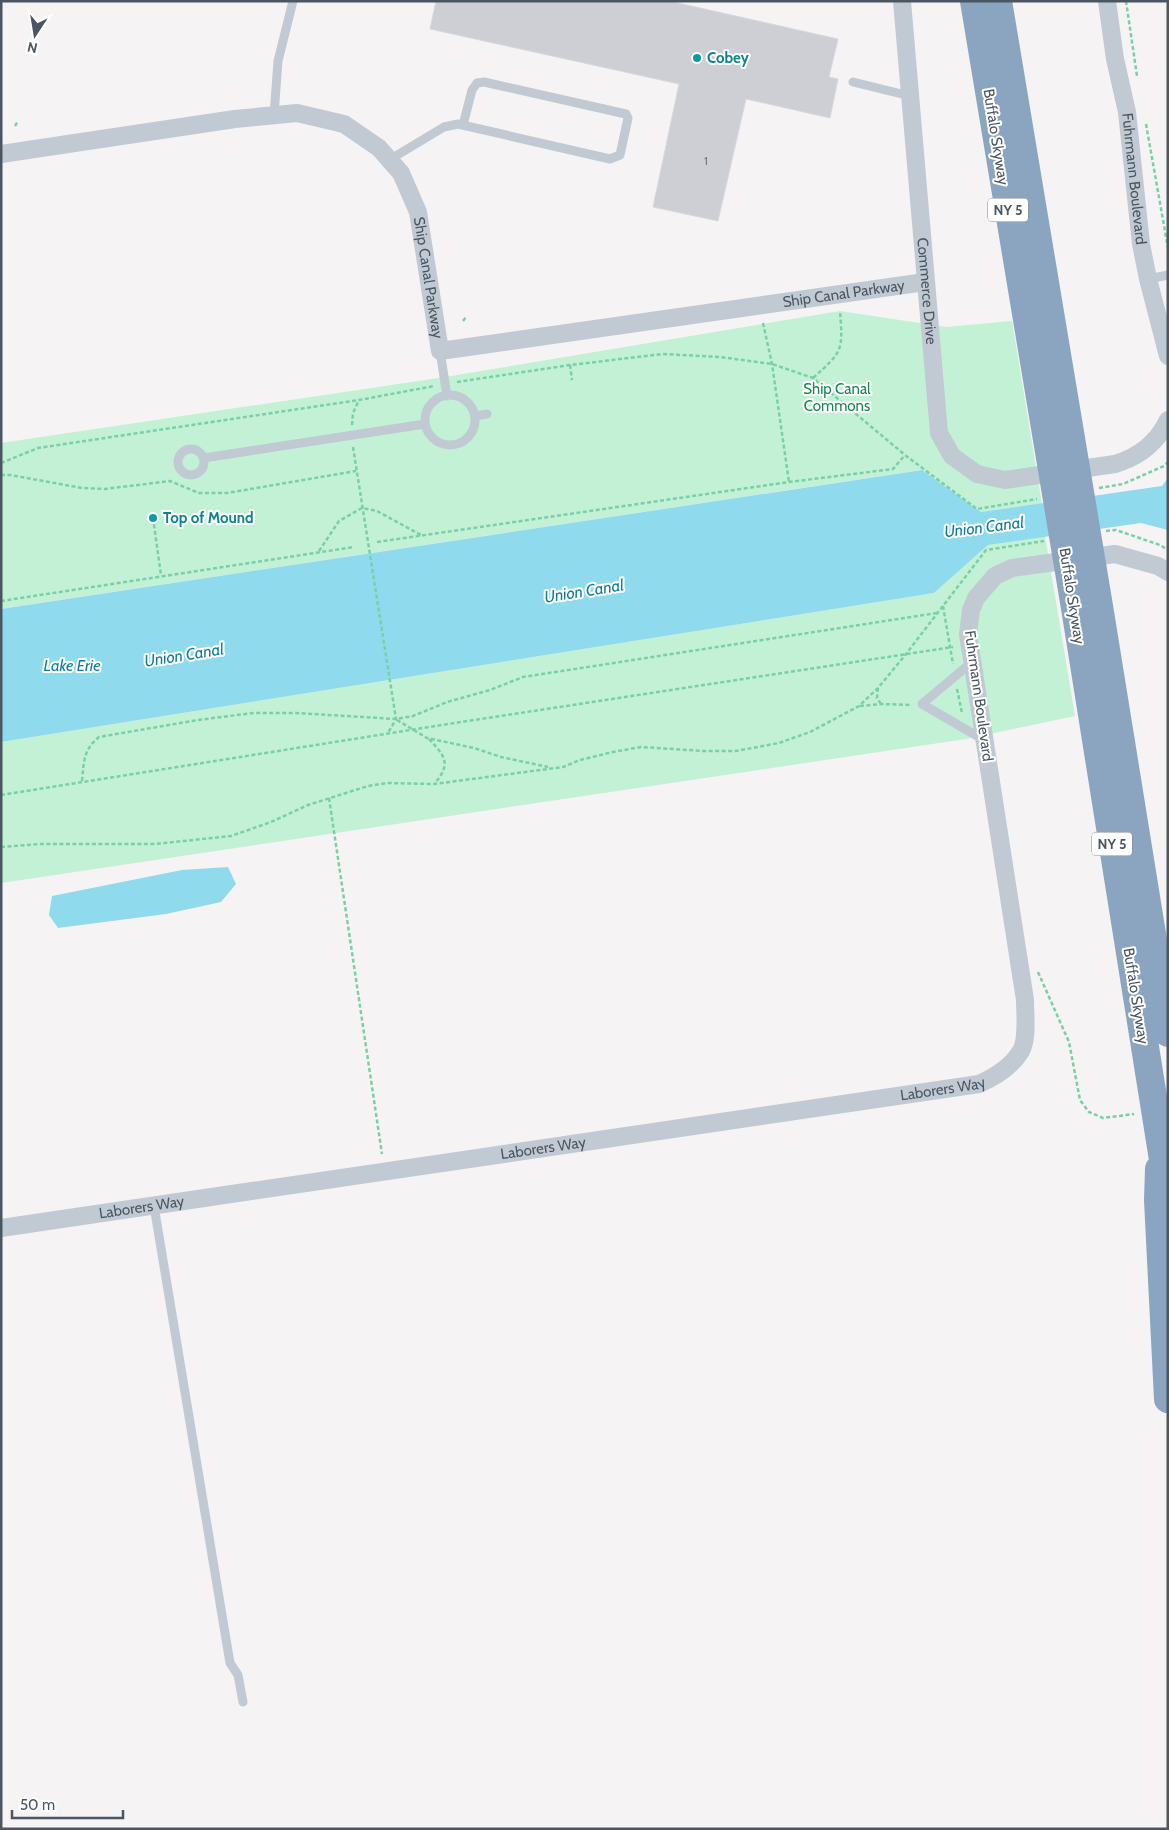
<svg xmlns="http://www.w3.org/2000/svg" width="1169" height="1830" viewBox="0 0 1169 1830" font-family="Cabin,sans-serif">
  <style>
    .green { fill: #c3f1d5 }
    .water { fill: #90daee }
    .building { fill: #cdcfd5; stroke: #d7d9de }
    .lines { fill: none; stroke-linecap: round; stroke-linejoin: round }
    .path { stroke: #7ad0a6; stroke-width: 2.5; stroke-dasharray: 4 2.5; stroke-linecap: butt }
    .service { stroke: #c1cad2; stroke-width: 9 }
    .minor { stroke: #c1cad2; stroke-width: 18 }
    .motorway { stroke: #8ba5c1; stroke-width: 28 }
    .culture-dot { fill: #0f9aa8; stroke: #fff; stroke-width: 2 }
    .labels { text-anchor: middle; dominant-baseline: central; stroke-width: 4; stroke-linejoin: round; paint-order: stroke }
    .number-label { font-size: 12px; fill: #6b747e }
    .shield { fill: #fff; stroke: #808990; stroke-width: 1 }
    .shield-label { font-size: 14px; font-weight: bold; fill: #4a5661 }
    .culture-label { font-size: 15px; font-weight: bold; fill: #0d838f; stroke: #fff; text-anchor: start }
    .street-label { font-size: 15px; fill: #4a5661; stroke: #fff }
    .park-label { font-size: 15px; fill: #17864f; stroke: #fff }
    .water-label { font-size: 16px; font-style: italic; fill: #0c7c9b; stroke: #fff }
  </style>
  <rect width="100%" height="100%" fill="#f5f3f3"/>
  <path class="green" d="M 840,311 L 946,327 L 1012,321 L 1042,504 L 981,512 L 921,470 L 1,609 L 1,443 L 445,377 Z
    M 1045,536 L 1075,716 L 966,739 L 1,883 L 1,742 L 934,593 L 988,545 Z"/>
  <path class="water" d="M 922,470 L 981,512 L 1162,486 L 1168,478 L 1168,530 L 1141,523 L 988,545 L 934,593 L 1,742 L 1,609 Z
    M 228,867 L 236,884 L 221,902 L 166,914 L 58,928 L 49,915 L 52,896 L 182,870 Z"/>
  <path class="building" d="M 436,1 L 669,1 L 838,39 L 829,77 L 838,79 L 830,118 L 746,99 L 718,221 L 653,207 L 679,84 L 430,29 Z"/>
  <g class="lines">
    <path class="path" d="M 1126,1 L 1137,76
      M 1146,124 L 1168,248
      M 15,126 L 18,121
      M 463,321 L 466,317
      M 763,323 L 772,364 L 789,482
      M 570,365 L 572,380
      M 813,378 C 843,351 843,351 840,311
      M 457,382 L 570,365 L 663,354 L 720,357 L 772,364 L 813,378 L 905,455 L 977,509 L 1037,499
      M 352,425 L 353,413 L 359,400
      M 353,447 L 396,719 L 388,733
      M 1,463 L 38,448 L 359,400 L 434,386
      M 1,475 L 10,475 L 82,488 L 105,489 L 170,481 L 199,493 L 227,493 L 356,471
      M 1099,488 L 1123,484 L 1164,466 L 1168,462
      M 153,518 L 161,575
      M 1106,531 L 1116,530 L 1160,545 L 1168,550
      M 377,542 L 789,482 L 893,469 L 905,455
      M 319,551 L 339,521 L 362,508 L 377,511 L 421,535
      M 1,601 L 354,547
      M 943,606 L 953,664
      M 878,688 L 877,698 L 881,704
      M 957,689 L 962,713
      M 860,706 L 881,704 L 912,705
      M 397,720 L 427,738 L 474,748 L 501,757 L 548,767
      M 429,739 C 445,756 452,764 434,784
      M 82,781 C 84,762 83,750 99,737 L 198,720 L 253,713 L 296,713 L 396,719 L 413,716 L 447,702 L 490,690 L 523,677 L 937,613
      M 1,795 L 448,724 L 953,647
      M 329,798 L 382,1154
      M 1,847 L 39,844 L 155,844 L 231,836 L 271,822 L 308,805 L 368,786 L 387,783 L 434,784 L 563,767 L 580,760 L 613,752 L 641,747 L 703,751 L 736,751 L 779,743 L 810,732 L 859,706 L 878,688 L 906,654 L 986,550 L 1044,541
      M 1038,972 L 1069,1042 L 1080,1100 L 1089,1112 L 1103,1118 L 1134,1114"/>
    <path class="service" d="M 853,82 L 910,96
      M 274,115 L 278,61 L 293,1
      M 389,160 L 444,127 L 458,124 L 610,159 L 620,155 L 628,118 L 626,114 L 484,82 L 477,83 L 472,90 L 463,125
      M 1148,279 L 1168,275
      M 440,351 L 447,396
      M425 420a25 25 0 1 1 50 0a25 25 0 1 1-50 0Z
      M 475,416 L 487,414
      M178 462a13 13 0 1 1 26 0a13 13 0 1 1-26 0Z
      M 204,458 L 425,424
      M 972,662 L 922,704 L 984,740
      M 154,1206 L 230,1663 L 238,1675 L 243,1702"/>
    <g class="minor">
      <path id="s1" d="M 902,1 L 939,433 L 952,456 L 977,474 L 1005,480 L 1115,464 C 1139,457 1157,443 1168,420"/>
      <path id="s2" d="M 1107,1 L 1115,59 L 1127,112 L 1141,244 L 1148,279 L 1168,356"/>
      <path id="s3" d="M 1,154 L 235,119 L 297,113 L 344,124 L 379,148 L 401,173 L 418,212 L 440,351 L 925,282"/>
      <path id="s4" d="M 1,1228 L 979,1084 C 995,1077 1012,1066 1021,1051 C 1028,1039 1025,1014 1025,1000 L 968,634 L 971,610 L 976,598 L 995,576 L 1012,568 L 1115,554 L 1158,566 L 1168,572"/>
    </g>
    <path class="motorway" d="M 974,1 L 1075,608 L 1168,1191
      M 998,1 L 1099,606 L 1168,1033
      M 1159,1169 L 1158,1200 L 1168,1399"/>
  </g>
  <g class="culture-dot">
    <circle cx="697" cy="58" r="5"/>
    <circle cx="153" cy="518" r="5"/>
  </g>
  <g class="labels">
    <g class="number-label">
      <text x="706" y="160">1</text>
    </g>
    <g class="shield">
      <rect x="988" y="198.5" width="40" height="23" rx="4"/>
      <rect x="1092" y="832.5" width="40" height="23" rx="4"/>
    </g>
    <g class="shield-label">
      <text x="1008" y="210">NY 5</text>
      <text x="1112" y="844">NY 5</text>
    </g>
    <g class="culture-label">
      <text x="707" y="58">Cobey</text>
      <text x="163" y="518">Top of Mound</text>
    </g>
    <g class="street-label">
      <text transform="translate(996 137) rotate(81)">Buffalo Skyway</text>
      <text stroke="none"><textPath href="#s2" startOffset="180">Fuhrmann Boulevard</textPath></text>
      <text stroke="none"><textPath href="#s3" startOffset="532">Ship Canal Parkway</textPath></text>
      <text stroke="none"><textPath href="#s1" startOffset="291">Commerce Drive</textPath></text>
      <text stroke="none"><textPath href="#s3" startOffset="1014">Ship Canal Parkway</textPath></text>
      <text transform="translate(1072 596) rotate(81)">Buffalo Skyway</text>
      <text transform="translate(979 696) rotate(82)">Fuhrmann Boulevard</text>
      <text transform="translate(1136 996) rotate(81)">Buffalo Skyway</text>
      <text stroke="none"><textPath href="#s4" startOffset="952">Laborers Way</textPath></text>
      <text stroke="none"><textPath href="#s4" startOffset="548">Laborers Way</textPath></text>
      <text stroke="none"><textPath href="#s4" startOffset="142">Laborers Way</textPath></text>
    </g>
    <g class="park-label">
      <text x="837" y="389">Ship Canal<tspan x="837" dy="17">Commons</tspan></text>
    </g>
    <g class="water-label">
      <text transform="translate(984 527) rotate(-7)">Union Canal</text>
      <text transform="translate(584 591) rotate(-9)">Union Canal</text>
      <text transform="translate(184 655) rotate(-9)">Union Canal</text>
      <text x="72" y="665">Lake Erie</text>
    </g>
  </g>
  <rect width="1169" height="1830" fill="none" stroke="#4a5661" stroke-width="5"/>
  <g transform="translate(35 35) rotate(192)" stroke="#ffffff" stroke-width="4" paint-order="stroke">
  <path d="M0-4L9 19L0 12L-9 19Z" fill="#4a5661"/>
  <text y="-8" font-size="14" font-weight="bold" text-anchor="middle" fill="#4a5661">N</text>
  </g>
  <path d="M12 1810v8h111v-8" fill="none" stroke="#4a5661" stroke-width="2.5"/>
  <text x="20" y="1810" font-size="15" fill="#4a5661" stroke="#ffffff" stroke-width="4" paint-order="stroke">50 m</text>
</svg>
